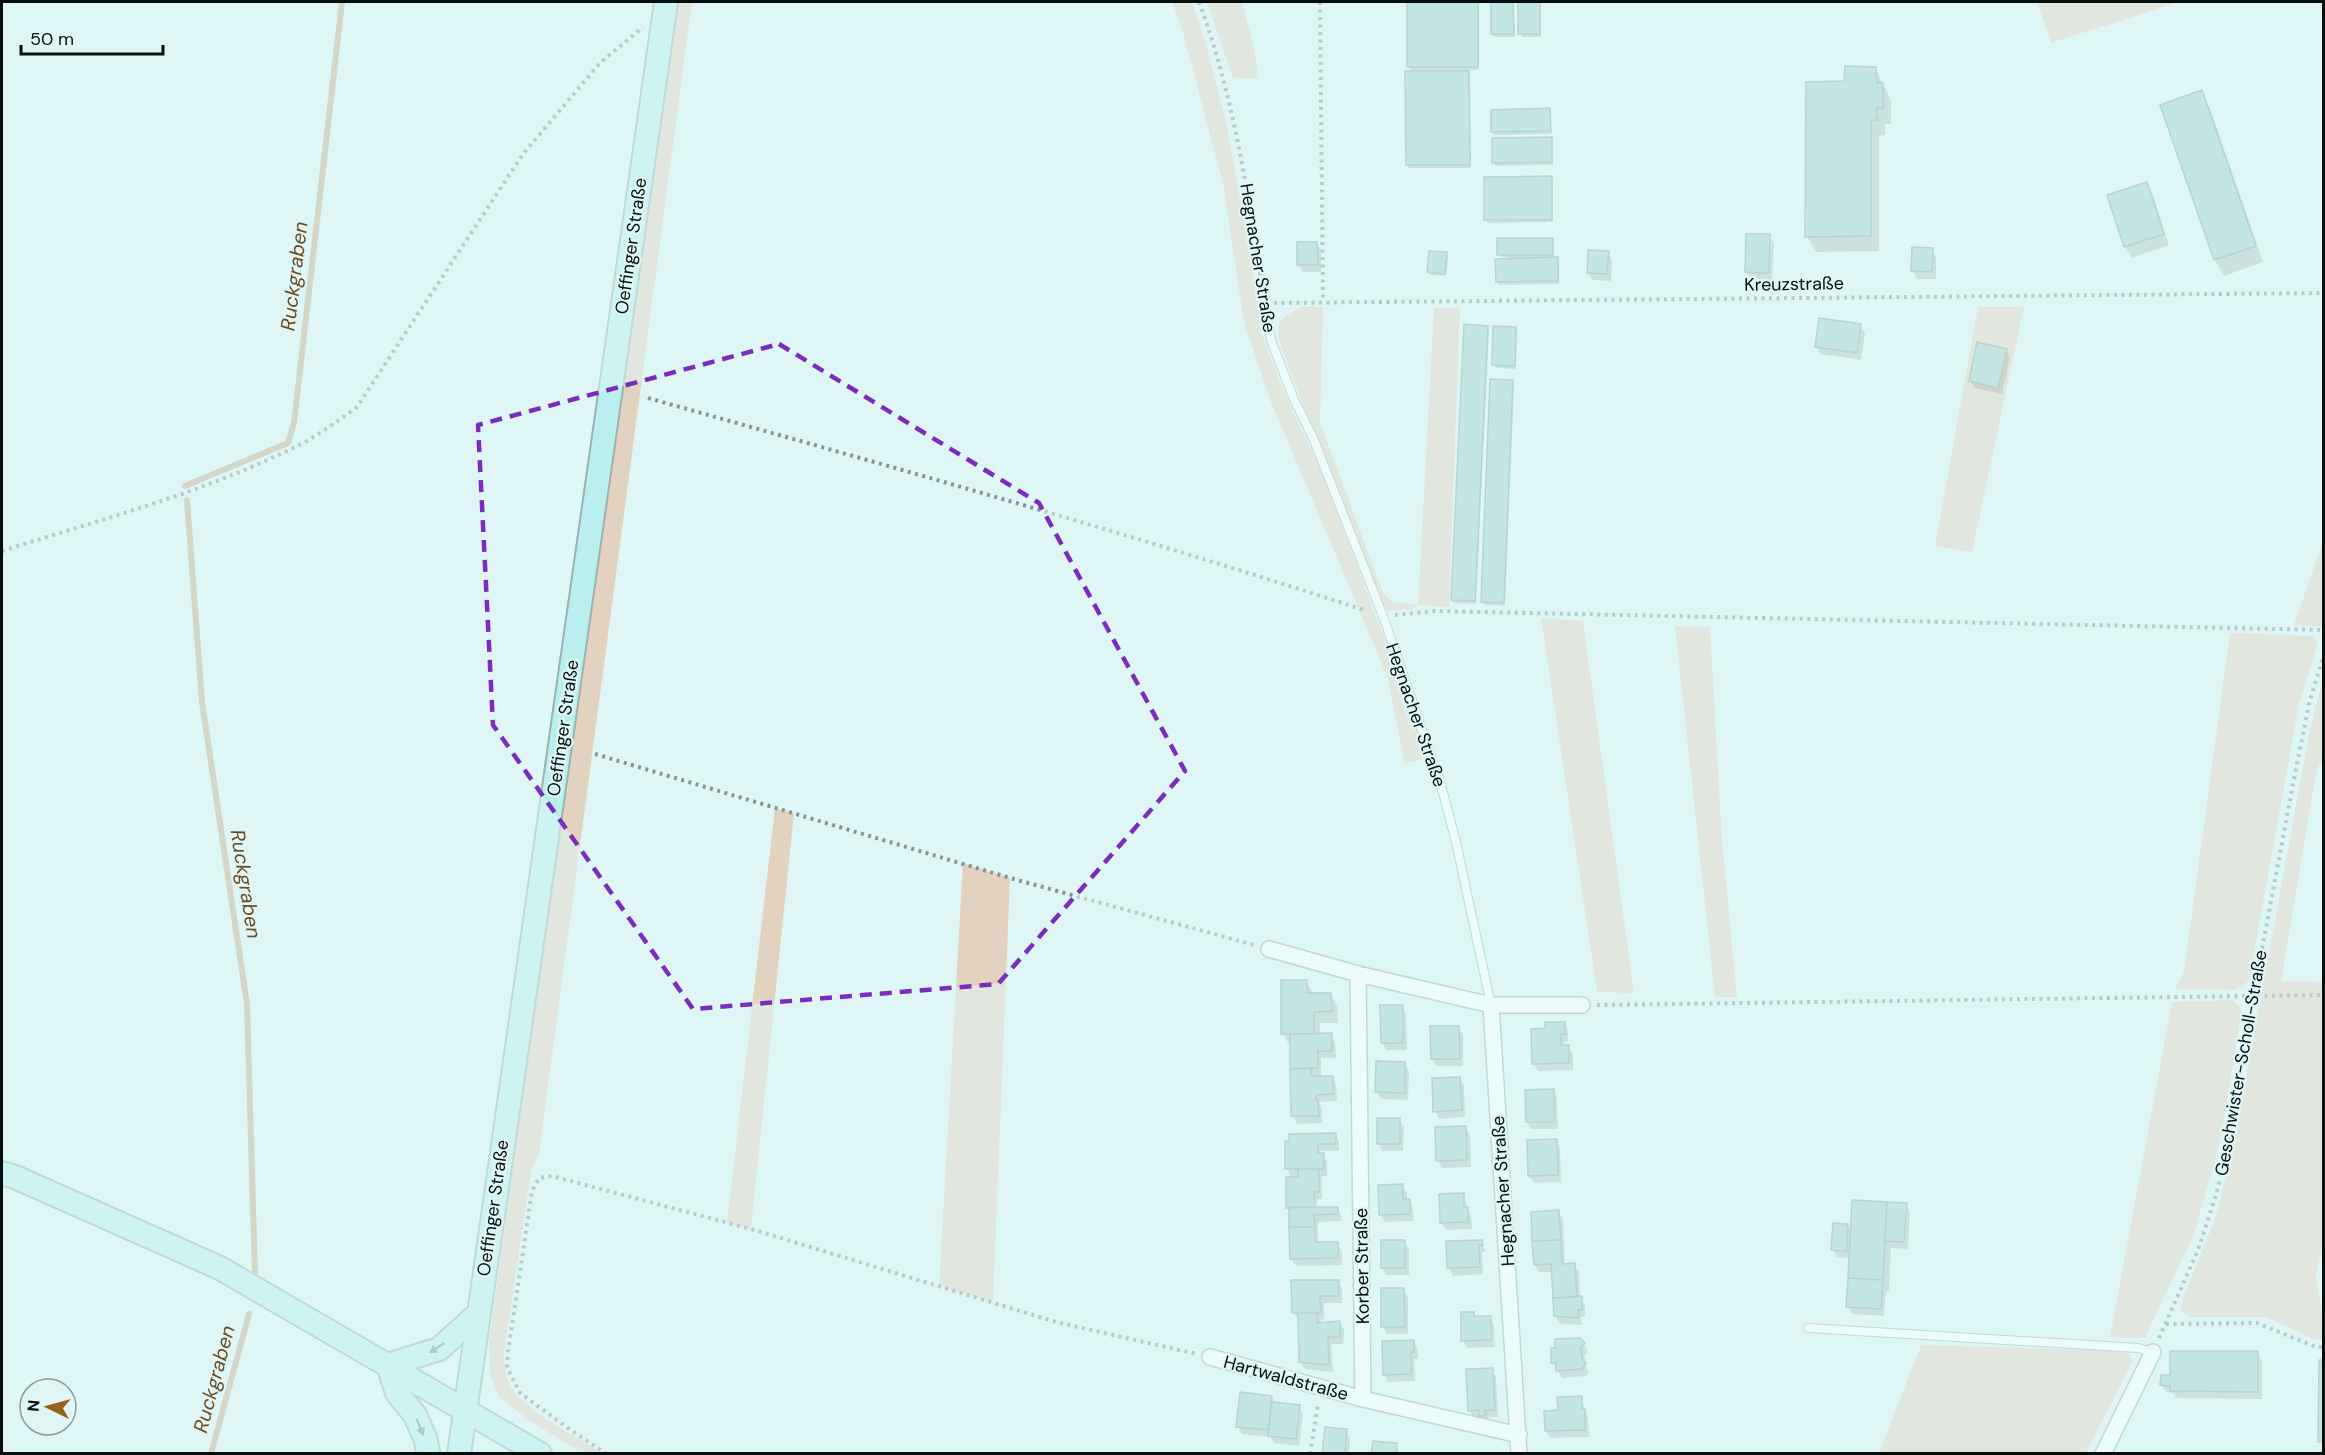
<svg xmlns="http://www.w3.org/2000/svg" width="2325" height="1455" viewBox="0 0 2325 1455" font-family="'DM Sans',sans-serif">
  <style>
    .green { fill: #e4d2c0 }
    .shadow { fill: #0003 }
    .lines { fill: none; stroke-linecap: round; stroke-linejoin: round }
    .stream { stroke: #c7ad91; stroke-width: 6 }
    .building { fill: #a2d0ce; stroke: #8ea5a4; stroke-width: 1.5 }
    .lane-casing { stroke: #9bb2b1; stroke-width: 10 }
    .street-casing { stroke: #9bb2b1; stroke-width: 18 }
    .secondary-casing { stroke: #9bb2b1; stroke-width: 26 }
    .path { stroke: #849595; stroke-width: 4; stroke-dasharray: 3 4.5; stroke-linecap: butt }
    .lane { stroke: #fff; stroke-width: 8 }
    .street { stroke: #fff; stroke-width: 15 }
    .secondary { stroke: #b9f0ef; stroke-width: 22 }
    .oneway { fill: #719595 }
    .marked { fill: none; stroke: #7b2cbf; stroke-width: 4.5; stroke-dasharray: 12 8; stroke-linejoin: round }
    .labels { text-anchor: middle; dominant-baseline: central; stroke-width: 4.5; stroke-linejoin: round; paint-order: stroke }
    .street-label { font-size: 18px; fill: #060d0d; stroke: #def7f6 }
    .water-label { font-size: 20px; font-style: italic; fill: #6e4a1d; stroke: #def7f6 }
  </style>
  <rect width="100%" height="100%" fill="#def7f6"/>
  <path class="green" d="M 673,2 L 692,2 L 539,1154 L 531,1172 L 504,1353 C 504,1364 505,1375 510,1385 C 523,1410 578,1438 603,1453 L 581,1453 L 526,1418 L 499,1397 L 490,1374 L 489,1342 Z
    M 1172,2 L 1192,2 L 1205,41 L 1227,125 L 1251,261 L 1261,332 L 1284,392 L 1319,465 L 1388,648 L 1412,712 L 1408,724 L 1416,725 L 1429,759 L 1405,763 L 1387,676 L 1271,402 L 1244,323 L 1223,184 L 1183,32 Z
    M 1207,2 L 1242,2 L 1255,53 L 1258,78 L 1233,78 Z
    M 2037,2 L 2178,2 L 2051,43 Z
    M 1304,306 L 1323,307 L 1320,422 L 1383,593 L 1393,602 L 1418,605 L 1434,308 L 1460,308 L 1449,607 L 1418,605 L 1413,609 L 1388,611 L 1379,598 L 1286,361 C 1276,328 1269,322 1304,306 Z
    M 1978,307 L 2024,307 L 1972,552 L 1935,546 Z
    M 2323,541 L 2323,624 L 2322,627 L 2294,625 Z
    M 1541,618 L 1583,621 L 1634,993 L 1597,992 Z
    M 1675,626 L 1710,627 L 1722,840 L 1737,997 L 1715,997 Z
    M 2230,633 L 2313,636 L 2318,643 L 2299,704 L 2249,981 L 2236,990 L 2175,989 L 2184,972 Z
    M 2323,678 L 2323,760 L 2317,769 L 2281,981 L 2323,982 L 2324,1233 L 2316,1278 L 2323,1318 L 2324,1339 L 2316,1340 L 2266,1317 L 2190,1317 L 2180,1310 L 2184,1295 L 2215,1219 L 2234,1144 L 2309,734 Z
    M 775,808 L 794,813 L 751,1229 L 727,1223 Z
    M 963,863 L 1010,878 L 993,1302 L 939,1286 Z
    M 2233,1000 L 2242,1009 L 2221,1138 L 2194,1234 L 2145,1338 L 2110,1337 L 2172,1002 Z
    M 1921,1345 L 2127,1351 L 2133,1361 L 2086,1453 L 1879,1453 Z"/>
  <path class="shadow" d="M 1409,2 L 1479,2 L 1479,70 L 1467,70 L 1470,75 L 1471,168 L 1409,168 L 1407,165 L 1407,72 L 1412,72 L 1409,67 Z
    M 1492,2 L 1514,2 L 1515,37 L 1494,37 L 1492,34 Z
    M 1519,2 L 1541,2 L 1541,37 L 1522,37 L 1520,34 Z
    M 1875,68 L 1891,101 L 1891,124 L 1885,124 L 1885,135 L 1879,136 L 1879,251 L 1816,252 L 1807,236 L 1845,82 Z
    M 2201,92 L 2210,108 L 2263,262 L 2224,276 L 2215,260 L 2162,106 Z
    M 1549,110 L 1552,134 L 1494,135 L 1492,132 L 1492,111 Z
    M 1551,138 L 1553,165 L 1496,166 L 1494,163 Z
    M 1551,178 L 1553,181 L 1553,222 L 1488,223 L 1486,220 Z
    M 2146,184 L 2153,195 L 2169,245 L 2132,258 L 2125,246 Z
    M 1769,236 L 1774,243 L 1772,280 L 1751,279 L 1746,272 Z
    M 1552,240 L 1554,259 L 1557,259 L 1559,262 L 1559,284 L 1499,285 L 1497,282 L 1508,260 L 1508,257 L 1501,257 L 1499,254 Z
    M 1317,243 L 1321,251 L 1321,272 L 1303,272 L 1298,265 Z
    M 1914,249 L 1932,250 L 1936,257 L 1936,279 L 1917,279 L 1913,271 Z
    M 1608,252 L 1612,260 L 1611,281 L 1593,280 L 1588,273 Z
    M 1446,254 L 1448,257 L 1446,276 L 1430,275 L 1428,272 Z
    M 1860,326 L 1865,333 L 1861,360 L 1821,354 L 1817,347 Z
    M 1488,327 L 1489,330 L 1476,604 L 1454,603 L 1452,600 Z
    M 1515,328 L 1517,332 L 1516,369 L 1496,368 L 1494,365 Z
    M 2006,350 L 2010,357 L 2002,394 L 1975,388 L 1970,381 Z
    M 1513,382 L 1514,385 L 1505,606 L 1484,605 L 1482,602 Z
    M 1306,981 L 1313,993 L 1331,994 L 1337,1006 L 1338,1023 L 1320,1023 L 1320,1035 L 1331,1035 L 1335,1043 L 1336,1058 L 1321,1058 L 1321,1078 L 1332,1077 L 1336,1085 L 1337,1101 L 1319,1102 L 1322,1109 L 1322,1123 L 1297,1124 L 1293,1116 L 1292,1046 L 1290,1046 L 1283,1034 Z
    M 1402,1007 L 1406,1014 L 1407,1050 L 1387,1050 L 1382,1043 Z
    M 1564,1023 L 1568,1031 L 1568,1041 L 1564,1041 L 1565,1047 L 1568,1047 L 1573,1054 L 1573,1070 L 1538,1071 L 1533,1063 L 1546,1030 Z
    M 1459,1028 L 1463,1035 L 1463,1066 L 1437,1066 L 1432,1058 Z
    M 1404,1064 L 1409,1071 L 1408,1100 L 1381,1099 L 1377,1092 Z
    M 1459,1078 L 1464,1086 L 1465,1117 L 1439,1119 L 1435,1111 Z
    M 1553,1090 L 1557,1098 L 1558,1129 L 1531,1129 L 1527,1122 Z
    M 1399,1120 L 1404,1127 L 1403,1151 L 1382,1151 L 1378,1143 Z
    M 1465,1127 L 1470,1135 L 1471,1167 L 1442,1168 L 1438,1160 Z
    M 1335,1135 L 1339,1142 L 1339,1151 L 1321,1151 L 1321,1155 L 1327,1162 L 1327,1176 L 1322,1176 L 1322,1199 L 1317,1199 L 1317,1209 L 1337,1208 L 1341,1216 L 1341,1221 L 1318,1222 L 1318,1244 L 1337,1244 L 1342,1251 L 1342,1265 L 1296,1266 L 1291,1259 L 1291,1213 L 1288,1207 L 1292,1179 L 1287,1169 L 1286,1142 Z
    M 1556,1141 L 1560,1148 L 1561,1182 L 1534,1183 L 1529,1175 Z
    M 1402,1186 L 1407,1193 L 1407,1201 L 1409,1201 L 1413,1208 L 1414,1221 L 1385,1222 L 1380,1214 Z
    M 1463,1195 L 1471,1216 L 1472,1229 L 1446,1230 L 1441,1222 Z
    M 1854,1201 L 1906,1204 L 1910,1212 L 1908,1249 L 1891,1248 L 1889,1291 L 1886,1291 L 1884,1316 L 1852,1314 L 1848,1306 L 1850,1258 L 1837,1257 L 1833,1250 L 1848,1225 L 1852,1233 Z
    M 1558,1212 L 1563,1219 L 1565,1265 L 1574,1265 L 1579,1272 L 1580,1298 L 1585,1305 L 1585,1317 L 1581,1317 L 1582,1325 L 1560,1324 L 1555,1316 L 1553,1272 L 1539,1272 L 1535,1265 Z
    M 1481,1241 L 1486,1252 L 1482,1252 L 1483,1274 L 1453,1276 L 1449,1268 L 1448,1243 Z
    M 1404,1242 L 1409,1249 L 1409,1275 L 1387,1275 L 1382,1268 Z
    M 1338,1281 L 1342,1289 L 1342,1303 L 1324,1303 L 1324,1320 L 1321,1320 L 1321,1324 L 1340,1323 L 1344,1330 L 1343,1344 L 1331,1344 L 1333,1372 L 1305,1369 L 1300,1362 L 1299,1320 L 1293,1312 Z
    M 1403,1289 L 1408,1297 L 1408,1334 L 1387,1334 L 1383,1326 Z
    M 1474,1313 L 1476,1318 L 1490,1317 L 1494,1325 L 1495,1347 L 1467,1348 L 1463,1340 Z
    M 1413,1341 L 1418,1349 L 1418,1359 L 1414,1359 L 1415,1381 L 1388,1382 L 1384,1374 Z
    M 1584,1344 L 1588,1352 L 1585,1355 L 1585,1365 L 1589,1372 L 1586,1376 L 1562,1378 L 1553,1363 Z
    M 2257,1353 L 2262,1360 L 2262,1399 L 2176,1398 L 2173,1393 L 2166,1392 L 2162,1385 L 2172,1376 Z
    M 1492,1369 L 1496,1377 L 1498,1417 L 1489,1417 L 1489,1423 L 1485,1423 L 1481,1417 L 1474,1418 L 1469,1410 Z
    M 1271,1397 L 1275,1404 L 1299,1407 L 1303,1414 L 1299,1446 L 1274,1443 L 1270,1437 L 1242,1434 L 1238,1426 Z
    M 1581,1398 L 1588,1418 L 1589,1437 L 1550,1438 L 1546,1431 L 1559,1412 Z
    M 1346,1431 L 1350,1438 L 1349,1454 L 1324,1454 Z
    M 1396,1445 L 1400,1454 L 1373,1454 Z"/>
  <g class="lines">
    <path class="stream" d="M 185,486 L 288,443 L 294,423 L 342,2
      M 187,500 L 202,702 L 247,1004 L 255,1274
      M 211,1454 L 249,1314"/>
  </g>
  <path class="building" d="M 1407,2 L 1478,2 L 1478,67 L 1407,67 Z
    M 1491,2 L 1513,2 L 1514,34 L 1491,34 Z
    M 1518,2 L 1540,2 L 1540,34 L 1518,34 Z
    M 1845,66 L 1876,67 L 1877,83 L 1883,83 L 1883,108 L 1877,108 L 1877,120 L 1871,120 L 1871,236 L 1805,237 L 1806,82 L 1844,81 Z
    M 1405,71 L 1469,71 L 1470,165 L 1406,165 Z
    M 2202,90 L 2256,246 L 2214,260 L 2160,105 Z
    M 1550,108 L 1551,131 L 1491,132 L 1491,110 Z
    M 1552,137 L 1552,162 L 1492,163 L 1492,138 Z
    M 1552,176 L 1552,220 L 1484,220 L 1484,177 Z
    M 2147,182 L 2164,234 L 2124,247 L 2107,195 Z
    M 1746,234 L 1770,234 L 1769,273 L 1745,272 Z
    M 1497,238 L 1553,238 L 1553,255 L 1497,255 Z
    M 1297,242 L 1317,242 L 1318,265 L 1297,265 Z
    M 1912,247 L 1933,248 L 1932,272 L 1911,271 Z
    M 1588,250 L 1609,251 L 1607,274 L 1587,273 Z
    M 1429,251 L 1447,252 L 1445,274 L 1427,272 Z
    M 1558,257 L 1558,281 L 1496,282 L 1495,259 Z
    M 1819,318 L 1861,324 L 1857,353 L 1815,347 Z
    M 1464,324 L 1488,326 L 1475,601 L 1451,600 Z
    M 1493,326 L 1516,327 L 1515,366 L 1492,365 Z
    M 1977,342 L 2007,349 L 1998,388 L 1969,381 Z
    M 1490,379 L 1513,380 L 1504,603 L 1481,602 Z
    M 1281,980 L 1307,980 L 1307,993 L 1331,993 L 1332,1011 L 1314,1012 L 1314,1034 L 1281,1034 Z
    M 1380,1005 L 1403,1005 L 1403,1043 L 1381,1043 Z
    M 1545,1022 L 1565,1022 L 1565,1034 L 1561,1034 L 1561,1045 L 1569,1045 L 1569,1063 L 1532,1064 L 1531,1029 L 1545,1028 Z
    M 1430,1026 L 1459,1026 L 1460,1059 L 1431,1059 Z
    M 1332,1033 L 1332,1051 L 1318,1051 L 1318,1068 L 1290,1069 L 1290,1034 Z
    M 1376,1061 L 1405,1062 L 1405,1093 L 1375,1092 Z
    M 1311,1068 L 1311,1076 L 1333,1076 L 1333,1094 L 1316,1095 L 1316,1100 L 1318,1100 L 1319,1116 L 1291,1116 L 1290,1069 Z
    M 1460,1077 L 1462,1110 L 1433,1112 L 1432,1078 Z
    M 1554,1089 L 1554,1122 L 1526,1122 L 1525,1090 Z
    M 1377,1118 L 1400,1118 L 1400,1144 L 1377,1144 Z
    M 1466,1126 L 1467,1160 L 1436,1161 L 1435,1127 Z
    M 1336,1133 L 1336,1144 L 1318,1144 L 1318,1153 L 1324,1153 L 1324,1169 L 1285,1169 L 1285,1141 L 1289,1141 L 1289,1134 Z
    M 1557,1139 L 1558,1175 L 1528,1176 L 1527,1140 Z
    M 1298,1169 L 1319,1169 L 1319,1192 L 1314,1192 L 1314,1207 L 1286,1208 L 1286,1177 L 1298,1177 Z
    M 1403,1184 L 1403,1199 L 1410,1199 L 1410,1214 L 1379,1215 L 1378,1185 Z
    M 1464,1193 L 1464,1207 L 1468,1207 L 1468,1222 L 1440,1223 L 1439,1194 Z
    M 1852,1200 L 1887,1202 L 1883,1280 L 1848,1278 Z
    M 1887,1202 L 1907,1203 L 1904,1242 L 1885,1241 Z
    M 1289,1207 L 1338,1207 L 1338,1214 L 1314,1215 L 1315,1227 L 1289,1227 Z
    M 1559,1210 L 1561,1240 L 1532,1241 L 1531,1212 Z
    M 1833,1223 L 1848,1224 L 1847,1251 L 1831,1250 Z
    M 1289,1227 L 1315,1227 L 1315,1242 L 1338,1242 L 1338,1258 L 1290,1259 Z
    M 1381,1240 L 1405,1240 L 1405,1268 L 1381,1268 Z
    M 1482,1240 L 1483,1245 L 1479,1245 L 1480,1267 L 1447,1268 L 1446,1241 Z
    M 1561,1240 L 1562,1264 L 1575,1263 L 1577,1297 L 1553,1298 L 1551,1264 L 1534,1265 L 1532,1241 Z
    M 1848,1278 L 1883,1280 L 1881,1309 L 1846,1307 Z
    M 1291,1280 L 1339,1280 L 1338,1296 L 1320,1296 L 1321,1313 L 1292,1313 Z
    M 1381,1288 L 1404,1288 L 1405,1327 L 1381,1327 Z
    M 1582,1296 L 1582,1310 L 1578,1310 L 1578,1318 L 1554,1316 L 1553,1298 Z
    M 1461,1312 L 1474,1312 L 1474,1316 L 1491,1316 L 1491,1340 L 1461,1341 Z
    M 1298,1313 L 1317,1313 L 1317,1323 L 1340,1321 L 1340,1337 L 1328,1337 L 1329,1365 L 1299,1362 Z
    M 1580,1338 L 1585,1343 L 1581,1347 L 1582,1358 L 1586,1363 L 1582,1369 L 1556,1371 L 1556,1363 L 1551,1363 L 1551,1348 L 1555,1348 L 1555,1339 Z
    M 1414,1340 L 1414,1352 L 1411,1352 L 1411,1374 L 1383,1375 L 1382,1341 Z
    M 2170,1351 L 2258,1351 L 2258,1392 L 2170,1391 L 2170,1386 L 2160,1385 L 2161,1375 L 2170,1375 Z
    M 2319,1360 L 2324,1360 L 2324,1442 L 2318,1442 Z
    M 1493,1368 L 1495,1410 L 1485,1410 L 1486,1416 L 1479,1416 L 1479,1410 L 1468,1411 L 1466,1369 Z
    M 1240,1392 L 1272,1396 L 1268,1430 L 1236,1427 Z
    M 1582,1396 L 1582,1409 L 1585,1409 L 1585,1430 L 1545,1431 L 1544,1411 L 1558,1410 L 1557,1397 Z
    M 1272,1402 L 1300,1405 L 1296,1439 L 1268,1436 Z
    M 1325,1427 L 1347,1429 L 1345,1454 L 1322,1454 Z
    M 1373,1441 L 1397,1443 L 1396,1454 L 1371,1454 Z"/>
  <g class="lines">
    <g class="lane-casing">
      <path id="lane" d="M 1264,303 L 1271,340 L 1293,397 L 1314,440 L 1383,616 L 1441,785 L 1456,842 L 1491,1005
        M 1808,1328 L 2138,1348 L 2153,1352"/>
    </g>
    <g class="street-casing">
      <path id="street" d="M 1269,949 L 1358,974 L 1491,1005 L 1582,1005
        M 1358,974 L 1363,1399 L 1519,1435
        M 1491,1005 L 1519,1454
        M 1210,1357 L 1363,1399
        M 2103,1454 L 2153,1352"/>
    </g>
    <g class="secondary-casing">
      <path id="secondary" d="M 2,1173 L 15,1177 L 220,1268 L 540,1454
        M 388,1365 L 439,1349 L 478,1314
        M 388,1365 L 397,1393 L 415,1415 L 426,1440 L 428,1454
        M 459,1454 L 666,2"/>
    </g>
    <path class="path" d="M 1199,2 C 1234,96 1248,195 1263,293
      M 1320,2 L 1323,302
      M 1274,303 L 2324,293
      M 648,398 C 889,466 1129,533 1367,611
      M 2,551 C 99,520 199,494 291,449 C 315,438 336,422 357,407 L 523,154 L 600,63 L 643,27
      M 1395,615 L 1435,611 L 2324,630
      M 595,754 L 1010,878 L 1254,945
      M 1597,1005 L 2324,995
      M 2166,1324 L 2257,1323 L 2316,1347 L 2324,1347
      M 2159,1338 L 2198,1250 L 2216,1195 L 2230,1137 L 2253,997 L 2294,779 L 2309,704 L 2324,654
      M 607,1454 L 572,1431 L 520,1393 L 507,1367 L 508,1352 L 532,1191 L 539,1178 L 552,1176 L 751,1229 L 1056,1322 L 1197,1354
      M 1310,1454 L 1318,1404"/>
    <use href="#lane" class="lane"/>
    <use href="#street" class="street"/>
    <use href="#secondary" class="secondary"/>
  </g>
  <defs><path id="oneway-solid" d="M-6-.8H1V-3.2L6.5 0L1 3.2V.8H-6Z" transform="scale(1.5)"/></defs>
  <g class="oneway">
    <use href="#oneway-solid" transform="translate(437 1348) rotate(147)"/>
    <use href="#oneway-solid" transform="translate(420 1427) rotate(67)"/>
  </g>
  <path d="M0 0H2325V1455H0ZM 779,344 L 1039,503 L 1185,771 L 998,984 L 693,1009 L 493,725 L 478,425 Z" fill="#def7f6" fill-opacity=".55" fill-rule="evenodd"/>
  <path class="marked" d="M 779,344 L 1039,503 L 1185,771 L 998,984 L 693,1009 L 493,725 L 478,425 Z"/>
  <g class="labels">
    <g class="street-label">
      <text transform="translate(631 246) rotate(-82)">Oeffinger Straße</text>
      <text transform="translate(1258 258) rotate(81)">Hegnacher Straße</text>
      <text transform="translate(1794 284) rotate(-1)">Kreuzstraße</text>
      <text transform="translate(1416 715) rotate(71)">Hegnacher Straße</text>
      <text transform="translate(563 728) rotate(-82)">Oeffinger Straße</text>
      <text transform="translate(2241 1063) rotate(-80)">Geschwister-Scholl-Straße</text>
      <text transform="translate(1503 1191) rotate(-94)">Hegnacher Straße</text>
      <text transform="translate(493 1208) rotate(-82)">Oeffinger Straße</text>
      <text transform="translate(1362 1266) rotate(-91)">Korber Straße</text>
      <text transform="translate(1286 1378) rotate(15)">Hartwaldstraße</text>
    </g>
    <g class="water-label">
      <text transform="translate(294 276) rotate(-83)">Ruckgraben</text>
      <text transform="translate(246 884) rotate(81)">Ruckgraben</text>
      <text transform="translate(214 1379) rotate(-75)">Ruckgraben</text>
    </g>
  </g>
  <rect width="2325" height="1455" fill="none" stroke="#060d0d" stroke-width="6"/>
  <g transform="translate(48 1407) rotate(275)"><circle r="28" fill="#def7f6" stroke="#889999" stroke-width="1.5"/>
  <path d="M0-4.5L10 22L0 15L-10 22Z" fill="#976219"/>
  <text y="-9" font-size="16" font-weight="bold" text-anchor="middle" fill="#060d0d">N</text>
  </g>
  <path d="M21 45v9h142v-9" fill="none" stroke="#060d0d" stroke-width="3"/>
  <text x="30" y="45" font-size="18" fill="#060d0d" stroke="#def7f6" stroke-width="4.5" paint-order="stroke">50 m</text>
</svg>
